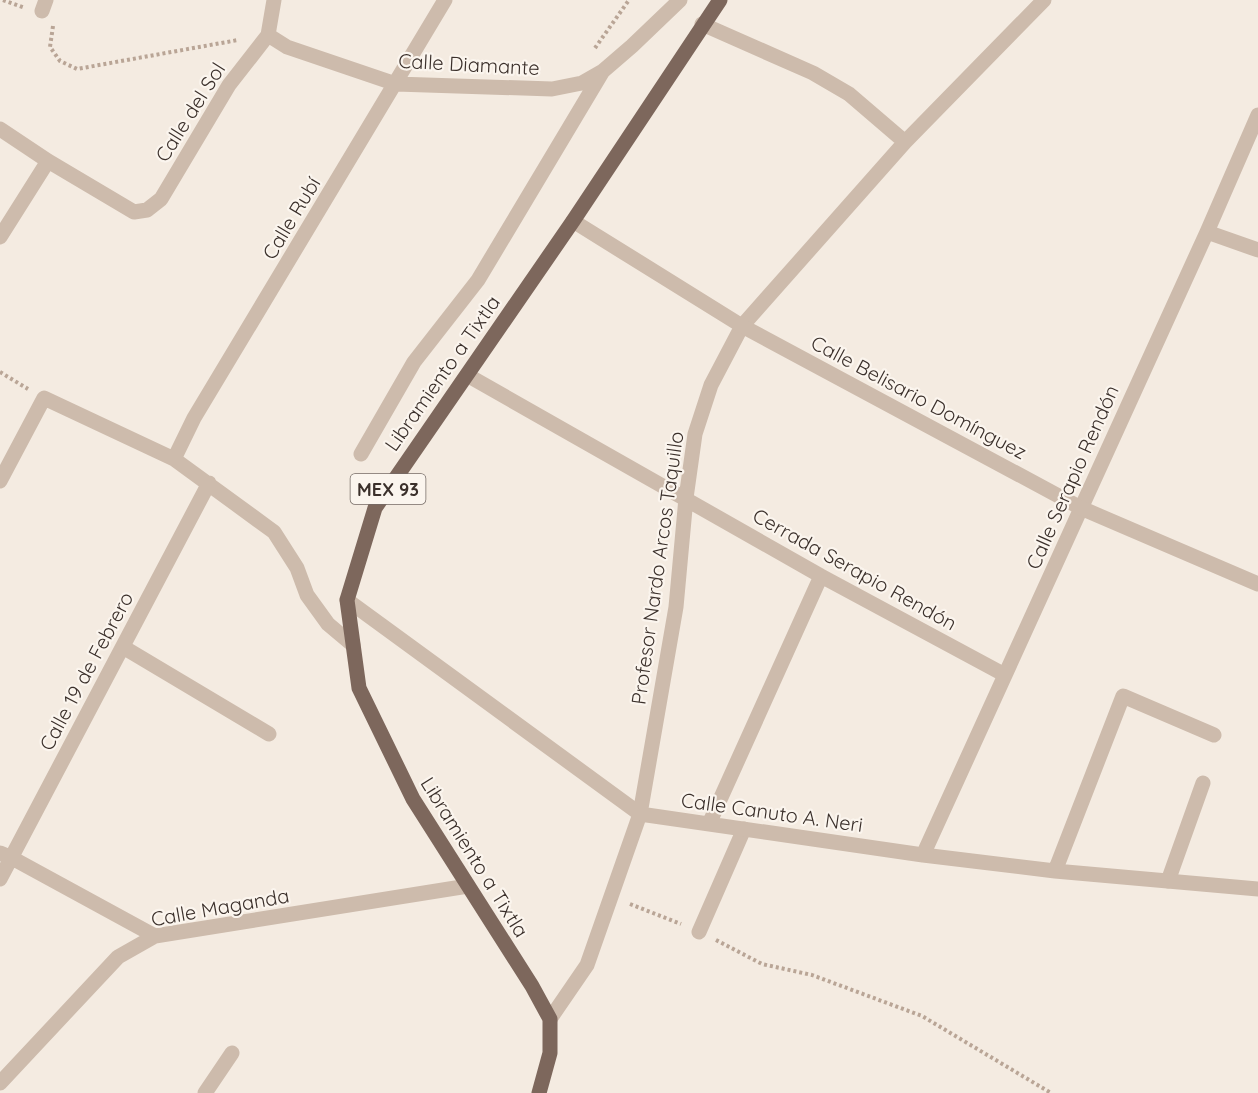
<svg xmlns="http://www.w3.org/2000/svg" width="1258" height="1093" viewBox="0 0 1258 1093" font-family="Quicksand,sans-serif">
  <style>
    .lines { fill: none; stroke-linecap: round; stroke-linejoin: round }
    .path { stroke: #b9a596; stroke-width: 4; stroke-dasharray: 3 3; stroke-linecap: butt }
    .pedestrian { stroke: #cdbbac; stroke-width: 15 }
    .minor { stroke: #cdbbac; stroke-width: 15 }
    .tertiary { stroke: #cdbbac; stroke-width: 15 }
    .primary { stroke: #7d675c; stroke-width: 15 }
    .labels { text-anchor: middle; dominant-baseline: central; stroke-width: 4.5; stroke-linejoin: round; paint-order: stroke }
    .shield { fill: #fbf5ee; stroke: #756b66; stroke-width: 1.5 }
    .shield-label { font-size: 18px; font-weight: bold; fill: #3b302b }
    .street-label { font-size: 20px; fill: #3b302b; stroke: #fbf5ee }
  </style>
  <rect width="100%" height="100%" fill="#f4ebe1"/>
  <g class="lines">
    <path class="path" d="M 3,0 L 25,8
      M 53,26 L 50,47 L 60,61 L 77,69 L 238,40
      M 595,48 L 629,0
      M 0,372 L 28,389
      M 630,904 L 681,924
      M 716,940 L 762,964 L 812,975 L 922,1016 L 1051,1093"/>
    <path class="pedestrian" d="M 1168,881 L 1203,783
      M 699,932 L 744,829"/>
    <path class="minor" d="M 42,11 L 46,0
      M 702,24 L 813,73 L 849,94 L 905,142
      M 268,35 L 287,47 L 396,84 L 552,89 L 582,83 L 603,71 L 632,46 L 680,0
      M 0,129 L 48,161 L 134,212 L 147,210 L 161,199 L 229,85 L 268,35 L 274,0
      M 1207,232 L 1258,250
      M 0,237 L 48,161
      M 467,375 L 821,576 L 1005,675
      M 361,454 L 414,362 L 478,280 L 603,71
      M 174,459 L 194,418 L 445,0
      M 0,481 L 44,398 L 174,459 L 274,532 L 297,568 L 307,595 L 328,624 L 353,645
      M 347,600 L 640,814 L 923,855 L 1055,871 L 1258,889
      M 123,647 L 269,734
      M 709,824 L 821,576
      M 0,853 L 12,858 L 155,936
      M 923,855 L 1207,232 L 1258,115
      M 1055,871 L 1123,696 L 1214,735
      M 0,879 L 209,483
      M 550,1019 L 587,965 L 640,814 L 676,607 L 686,498 L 695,434 L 711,385 L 742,326 L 905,142 L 1044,0
      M 0,1083 L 118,957 L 155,936 L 468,886
      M 205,1093 L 232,1053"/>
    <path class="tertiary" d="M 573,221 L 742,326 L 1081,508 L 1258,584"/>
    <path class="primary" d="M 539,1093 L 550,1053 L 550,1019 L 532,986 L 413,799 L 359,688 L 347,600 L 375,508 L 573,221 L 720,0"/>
  </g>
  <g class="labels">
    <rect class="shield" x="350.5" y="474" width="75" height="30" rx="4.5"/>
    <g class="shield-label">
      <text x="388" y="489">MEX 93</text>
    </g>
    <g class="street-label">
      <text transform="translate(469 64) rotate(3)">Calle Diamante</text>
      <text transform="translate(190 112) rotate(-58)">Calle del Sol</text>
      <text transform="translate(291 218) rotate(-59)">Calle Rubí</text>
      <text transform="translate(442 373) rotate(-55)">Libramiento a Tixtla</text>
      <text transform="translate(919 397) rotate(28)">Calle Belisario Domínguez</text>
      <text transform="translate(1072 477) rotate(-66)">Calle Serapio Rendón</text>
      <text transform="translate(657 568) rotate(-82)">Profesor Nardo Arcos Taquillo</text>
      <text transform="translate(855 569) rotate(29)">Cerrada Serapio Rendón</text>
      <text transform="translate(86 671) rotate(-62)">Calle 19 de Febrero</text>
      <text transform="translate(772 812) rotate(8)">Calle Canuto A. Neri</text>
      <text transform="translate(475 857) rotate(58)">Libramiento a Tixtla</text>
      <text transform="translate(220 907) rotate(-10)">Calle Maganda</text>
    </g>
  </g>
</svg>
